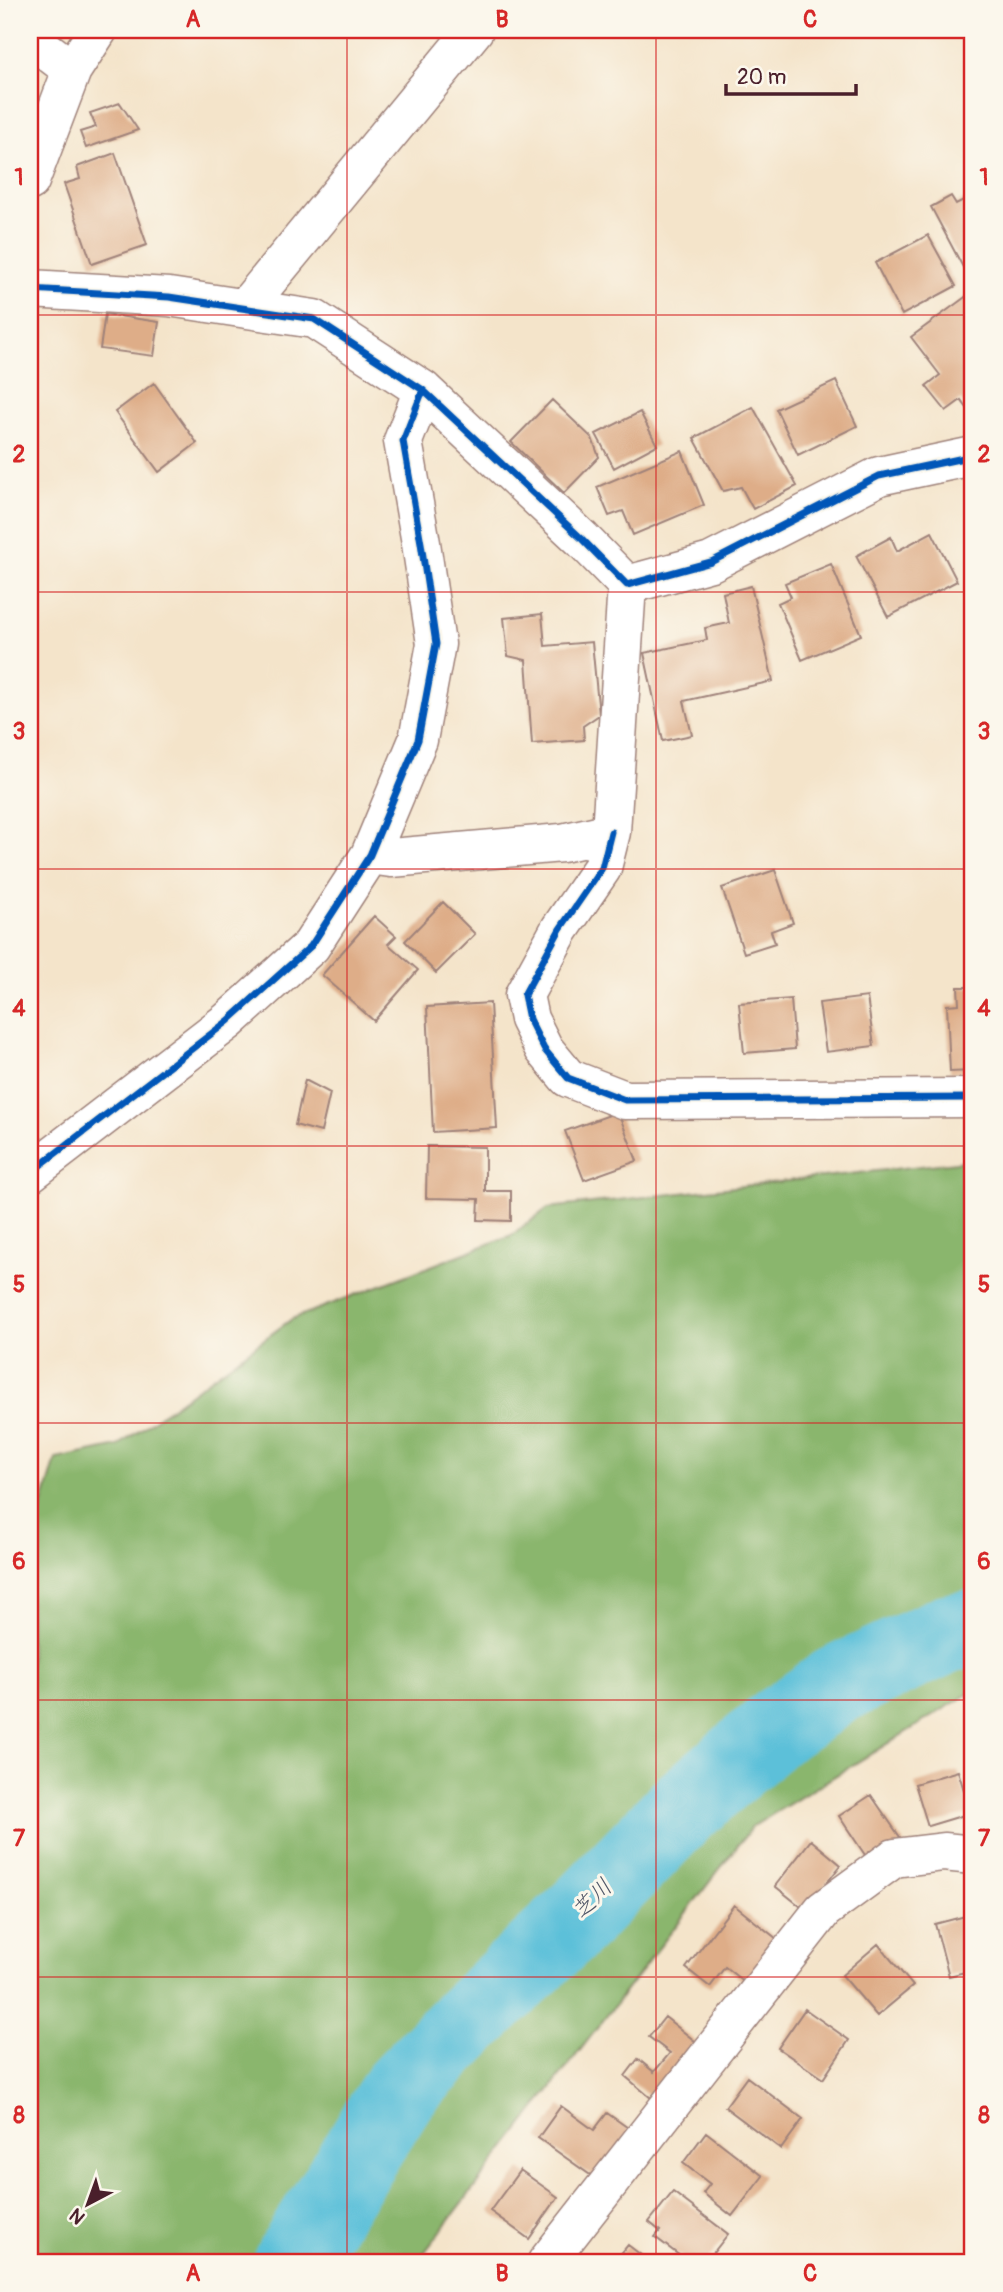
<svg xmlns="http://www.w3.org/2000/svg" width="1003" height="2292" viewBox="0 0 1003 2292" font-family="Pangolin,'Klee One',sans-serif">
  <style>
    .forest { fill: #8ab66d; stroke: #6a6a4c; stroke-width: 2 }
    .lines { fill: none; stroke-linecap: round; stroke-linejoin: round }
    .river { stroke: #5bc0d9; stroke-width: 79 }
    .building { fill: #dead88 }
    .minor-casing { stroke: #9f827a; stroke-width: 41 }
    .minor { stroke: #fff; stroke-width: 38 }
    .cycleway-casing { stroke: #fbf7ec; stroke-width: 11 }
    .cycleway { stroke: #0057b8; stroke-width: 7 }
    .grid { fill: none; stroke: #d62828; stroke-width: 2; stroke-opacity: 0.55 }
    .labels { text-anchor: middle; dominant-baseline: central; stroke-width: 6; stroke-linejoin: round; paint-order: stroke }
    .water-label { font-size: 23px; font-style: italic; fill: #505768; stroke: #fbf7ec }
    .neatline { fill: none; stroke: #d62828; stroke-width: 2.5 }
    .grid-label { font-size: 23px; text-anchor: middle; font-weight: bold; fill: #d62828 }
  </style>
  <rect width="100%" height="100%" fill="#fbf7ec"/>
  <filter id="ink" filterUnits="userSpaceOnUse"><feTurbulence type="fractalNoise" baseFrequency=".0143" numOctaves="2"/><feDisplacementMap in="SourceGraphic" scale="14" xChannelSelector="R" yChannelSelector="G"/><feConvolveMatrix kernelMatrix="1 2 1 2 8 2 1 2 1" color-interpolation-filters="sRGB"/></filter>
  <filter id="wash" filterUnits="userSpaceOnUse"><feTurbulence type="fractalNoise" baseFrequency=".00686" numOctaves="4" result="noise"/><feDisplacementMap in="SourceGraphic" scale="28" xChannelSelector="R" yChannelSelector="G"/><feGaussianBlur stdDeviation="1.57" result="paint"/><feColorMatrix in="noise" values="0 0 0 0 0 0 0 0 0 0 0 0 0 0 0 0 0 1.4 0 .05"/><feComposite in="paint" operator="in"/></filter>
  <g filter="url(#wash)">
    <rect width="100%" height="100%" fill="#f4e4ca"/>
    <path class="forest" d="M 973,1160 L 973,1691 L 752,1827 L 417,2262 L 30,2262 L 30,1533 L 39,1517 L 56,1459 L 118,1446 L 292,1319 L 512,1235 L 548,1208 Z"/>
    <g class="lines">
      <path class="river" d="M 292,2262 L 400,2090 L 460,2028 L 578,1917 L 682,1809 L 772,1731 L 837,1685 L 949,1633 L 973,1629"/>
    </g>
    <g id="blocks">
      <path class="building" d="M 120,103 L 138,130 L 86,148 L 80,132 L 96,127 L 90,113 Z
        M 115,153 L 147,245 L 92,264 L 64,184 L 80,179 L 77,167 Z
        M 973,195 L 973,266 L 965,271 L 931,207 L 951,196 L 956,204 Z
        M 928,235 L 956,286 L 902,315 L 875,263 Z
        M 968,295 L 973,301 L 973,416 L 961,400 L 946,411 L 926,386 L 940,375 L 911,337 Z
        M 105,314 L 159,322 L 154,356 L 100,349 Z
        M 836,381 L 857,426 L 798,455 L 776,409 Z
        M 154,383 L 197,443 L 159,472 L 115,412 Z
        M 552,400 L 592,438 L 599,457 L 564,493 L 511,442 Z
        M 753,407 L 797,486 L 753,509 L 741,487 L 723,491 L 694,438 Z
        M 640,412 L 657,445 L 614,468 L 596,434 Z
        M 682,451 L 704,505 L 633,535 L 623,511 L 609,516 L 597,487 Z
        M 932,532 L 957,581 L 888,617 L 856,556 L 891,537 L 897,551 Z
        M 831,564 L 861,635 L 802,660 L 778,603 L 791,597 L 785,583 Z
        M 751,586 L 773,681 L 684,701 L 692,735 L 663,741 L 644,653 L 707,640 L 705,628 L 729,623 L 723,593 Z
        M 542,614 L 545,646 L 592,642 L 599,715 L 583,726 L 584,740 L 532,744 L 526,660 L 508,656 L 504,618 Z
        M 775,870 L 793,923 L 771,931 L 775,943 L 744,953 L 722,888 Z
        M 443,902 L 475,934 L 436,973 L 405,941 Z
        M 374,916 L 396,936 L 388,944 L 418,970 L 374,1021 L 322,975 Z
        M 958,987 L 973,987 L 973,1071 L 950,1072 L 947,1005 L 959,1004 Z
        M 867,997 L 874,1046 L 826,1052 L 819,1003 Z
        M 791,999 L 795,1049 L 744,1053 L 739,1003 Z
        M 490,1003 L 497,1128 L 433,1132 L 427,1007 Z
        M 305,1080 L 330,1093 L 321,1132 L 295,1125 Z
        M 618,1112 L 637,1161 L 584,1180 L 565,1131 Z
        M 427,1146 L 485,1147 L 485,1191 L 511,1191 L 511,1221 L 478,1220 L 479,1199 L 426,1198 Z
        M 958,1771 L 971,1813 L 928,1826 L 915,1784 Z
        M 871,1795 L 904,1843 L 871,1864 L 839,1816 Z
        M 811,1840 L 841,1865 L 805,1910 L 775,1886 Z
        M 734,1905 L 777,1939 L 744,1982 L 725,1967 L 710,1987 L 686,1968 Z
        M 973,1914 L 973,1970 L 949,1976 L 935,1924 Z
        M 878,1944 L 913,1986 L 877,2016 L 842,1975 Z
        M 805,2009 L 849,2040 L 823,2079 L 778,2048 Z
        M 665,2017 L 696,2042 L 651,2098 L 625,2076 L 638,2059 L 654,2072 L 670,2053 L 649,2037 Z
        M 747,2077 L 803,2119 L 781,2149 L 725,2107 Z
        M 561,2106 L 594,2130 L 607,2113 L 631,2130 L 596,2179 L 538,2138 Z
        M 706,2132 L 763,2176 L 732,2216 L 703,2193 L 710,2184 L 683,2163 Z
        M 520,2170 L 558,2197 L 529,2239 L 490,2211 Z
        M 673,2192 L 728,2234 L 706,2262 L 688,2262 L 655,2237 L 660,2231 L 649,2222 Z
        M 628,2245 L 650,2262 L 614,2262 Z"/>
    </g>
  </g>
  <g filter="url(#ink)">
    <use href="#blocks" fill-opacity="0" stroke="#9f827a" stroke-width="2"/>
    <g class="lines">
      <g class="minor-casing">
        <path id="minor" d="M 30,38 L 72,70
          M 30,181 L 72,70 L 98,30
          M 30,289 L 169,297 L 314,319 L 423,390 L 582,539 L 627,585 L 711,562 L 879,476 L 973,456
          M 245,308 L 474,30
          M 611,832 L 602,868 L 560,929 L 524,995 L 529,1019 L 544,1049 L 568,1078 L 625,1100 L 973,1098
          M 370,855 L 391,858 L 562,843 L 611,832 L 627,585
          M 30,1173 L 228,1021 L 311,946 L 370,855 L 418,740 L 436,644 L 421,543 L 403,441 L 423,390
          M 547,2262 L 823,1910 L 894,1858 L 944,1852 L 973,1855"/>
      </g>
      <use href="#minor" class="minor"/>
      <g class="cycleway-casing">
        <path id="cycleway" d="M 30,289 L 169,297 L 314,319 L 423,390 L 582,539 L 627,585 L 711,562 L 879,476 L 973,456
          M 611,832 L 602,868 L 560,929 L 524,995 L 529,1019 L 544,1049 L 568,1078 L 625,1100 L 973,1098
          M 30,1173 L 228,1021 L 311,946 L 370,855 L 418,740 L 436,644 L 421,543 L 403,441 L 423,390"/>
      </g>
      <use href="#cycleway" class="cycleway"/>
    </g>
  </g>
  <path class="grid" d="M 347,30 L 347,2262M 656,30 L 656,2262M 30,315 L 973,315M 30,592 L 973,592M 30,869 L 973,869M 30,1146 L 973,1146M 30,1423 L 973,1423M 30,1700 L 973,1700M 30,1977 L 973,1977"/>
  <g class="labels">
    <g class="water-label">
      <text transform="translate(592 1899) rotate(-45)">芝川</text>
    </g>
  </g>
  <rect width="1003" height="2292" fill="none" stroke="#fbf7ec" stroke-width="77"/>
  <g transform="translate(88 2204) rotate(221)" stroke="#fbf7ec" stroke-width="5" paint-order="stroke">
  <path d="M0-5L12 26L0 18L-12 26Z" fill="#4a1f2b"/>
  <text y="-10" font-size="19" font-weight="bold" text-anchor="middle" fill="#4a1f2b">N</text>
  </g>
  <path d="M726 84v10h130v-10" fill="none" stroke="#4a1f2b" stroke-width="3.5"/>
  <text x="737" y="84" font-size="21" fill="#4a1f2b" stroke="#fbf7ec" stroke-width="5" paint-order="stroke">20 m</text>
  <rect x="38" y="38" width="926" height="2216" class="neatline"/>
  <g class="grid-label">
    <text x="193" y="27">A</text>
    <text x="502" y="27">B</text>
    <text x="810" y="27">C</text>
    <text x="19" y="185">1</text>
    <text x="984" y="185">1</text>
    <text x="19" y="462">2</text>
    <text x="984" y="462">2</text>
    <text x="19" y="739">3</text>
    <text x="984" y="739">3</text>
    <text x="19" y="1016">4</text>
    <text x="984" y="1016">4</text>
    <text x="19" y="1292">5</text>
    <text x="984" y="1292">5</text>
    <text x="19" y="1569">6</text>
    <text x="984" y="1569">6</text>
    <text x="19" y="1846">7</text>
    <text x="984" y="1846">7</text>
    <text x="19" y="2123">8</text>
    <text x="984" y="2123">8</text>
    <text x="193" y="2281">A</text>
    <text x="502" y="2281">B</text>
    <text x="810" y="2281">C</text>
  </g>
</svg>
